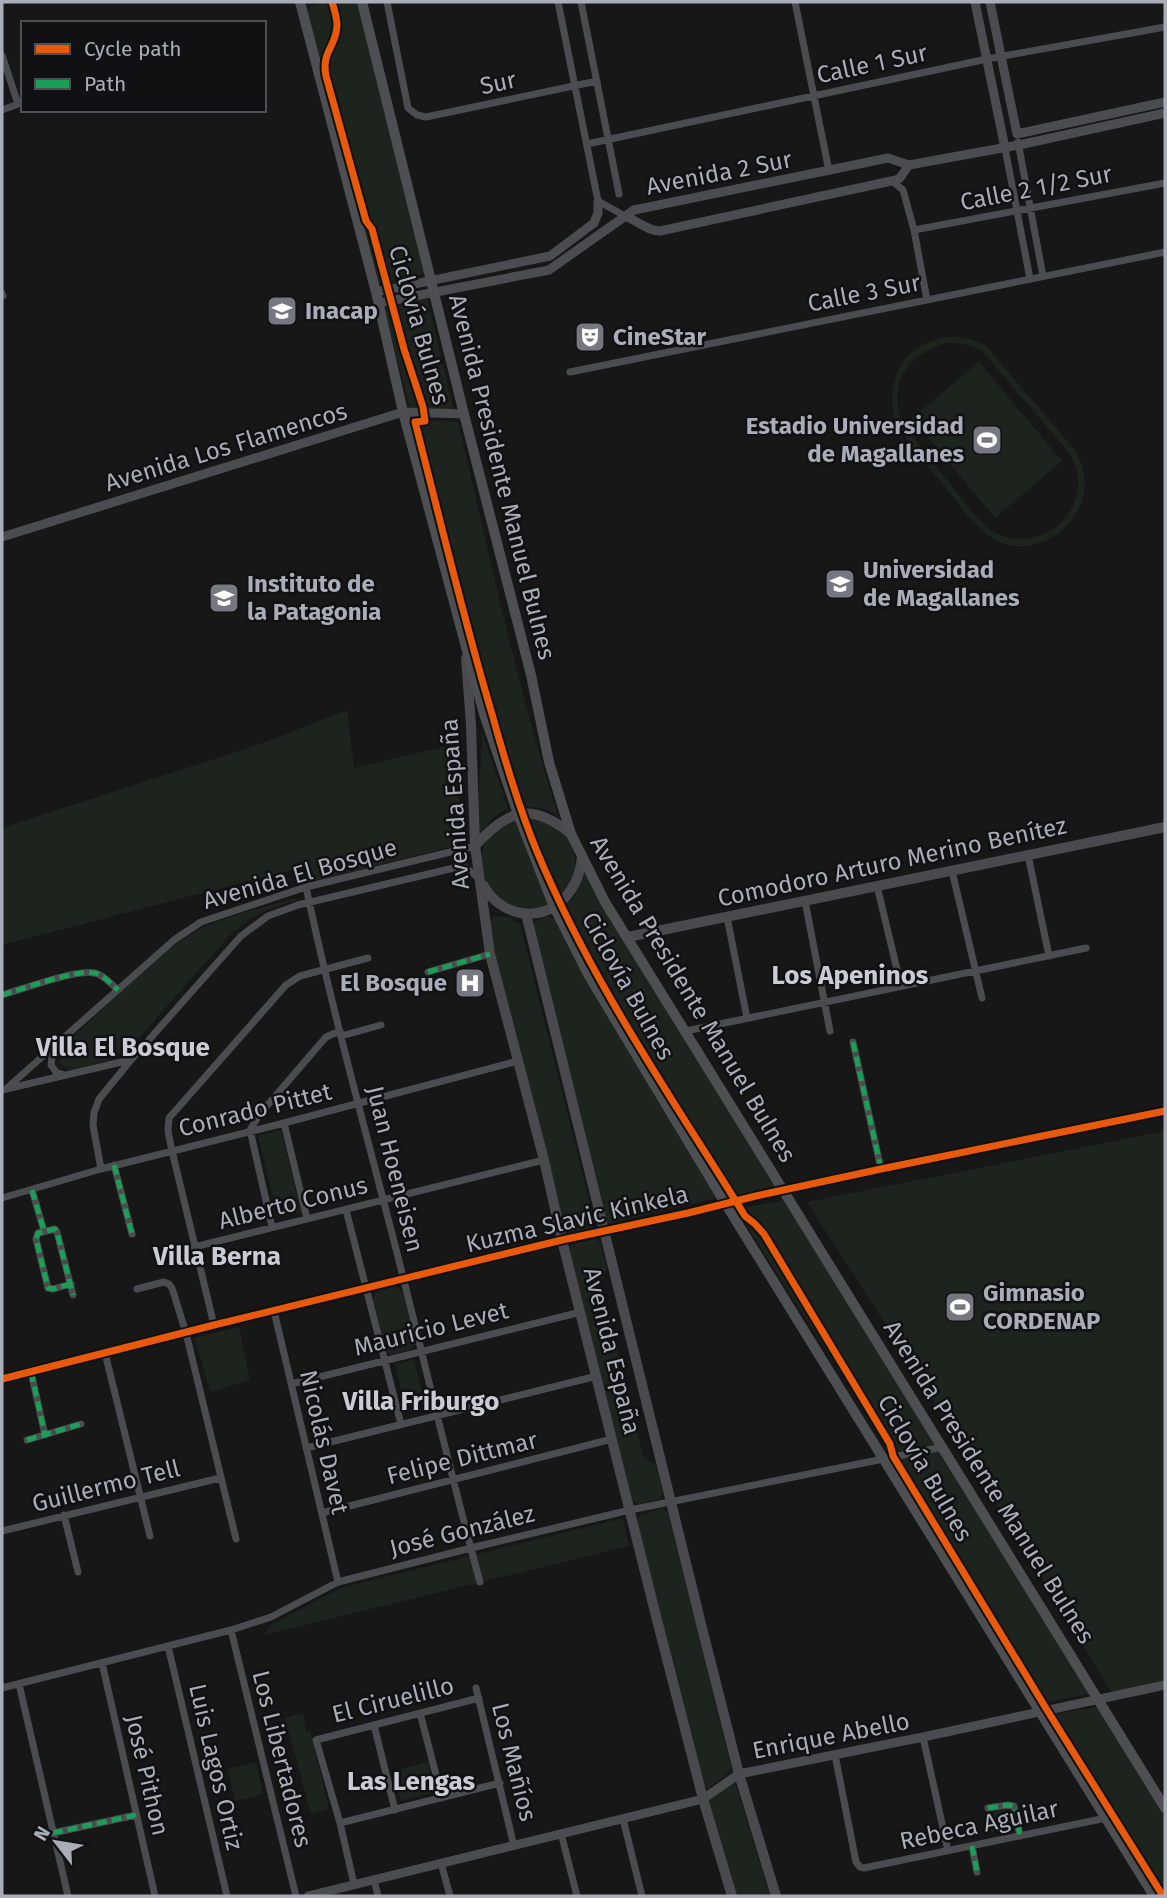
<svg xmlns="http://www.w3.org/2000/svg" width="1167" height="1898" viewBox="0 0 1167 1898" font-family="'Fira Sans',sans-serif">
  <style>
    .green { fill: #1d241e; fill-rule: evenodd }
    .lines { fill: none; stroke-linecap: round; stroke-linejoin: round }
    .minor { stroke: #4b4c50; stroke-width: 7 }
    .tertiary { stroke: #4b4c50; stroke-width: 9 }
    .secondary { stroke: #4a4a4e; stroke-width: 10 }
    .primary { stroke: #4d4f52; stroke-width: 10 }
    .quiet { stroke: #1a9f57; stroke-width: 5; stroke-dasharray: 10 5; stroke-linecap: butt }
    .cycleway-casing { stroke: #111113; stroke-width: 11 }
    .cycleway { stroke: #e8590c; stroke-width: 7 }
    .labels { text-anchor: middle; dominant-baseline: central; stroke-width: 5; stroke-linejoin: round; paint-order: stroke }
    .street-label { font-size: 24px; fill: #a8adb8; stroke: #111113 }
    .poi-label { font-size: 24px; font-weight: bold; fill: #a8adb8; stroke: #111113; text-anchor: start }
    .neighbourhood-label { font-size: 26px; font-weight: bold; fill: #c9ccd4; stroke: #111113 }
  </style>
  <rect width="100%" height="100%" fill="#171717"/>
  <path class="green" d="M 325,2 L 357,2 L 424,274 L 377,283 L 306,11 L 312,6 Z
    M 427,299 L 454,410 L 410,409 L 384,308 Z
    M 946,337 C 961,336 973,339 986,346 L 1076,451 C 1080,461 1085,471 1085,482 C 1085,523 1042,557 1002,543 C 990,538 981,530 972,521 L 897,427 C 886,395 893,361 924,344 C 930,341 939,339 946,337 ZM 947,343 C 960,343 971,345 982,351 L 1070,454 C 1074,462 1078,471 1078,480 C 1080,527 1025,556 988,528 C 984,525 980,520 976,517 L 902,423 C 888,382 907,355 947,343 Z
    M 979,362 L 1062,461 L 995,518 L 912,418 Z
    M 411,419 L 458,422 C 489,553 517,686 558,815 L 541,808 L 518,805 L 474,668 Z
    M 347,710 L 354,768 L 460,743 L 459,845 L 313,881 L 291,870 L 2,945 L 2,828 L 260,744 Z
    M 482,732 L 508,808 L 494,817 L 479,834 L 477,831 Z
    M481 863a47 47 0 1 1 94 0a47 47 0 1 1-94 0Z
    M 585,873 L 785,1185 L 730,1197 L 588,972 L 562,911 L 575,895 Z
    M 296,898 L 297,900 C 267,909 254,914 231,934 L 129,1049 L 107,1061 L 69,1070 L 60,1063 L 59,1051 L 115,996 L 170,948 L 203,927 L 239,914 Z
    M 494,916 L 509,917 L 520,924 L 595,1224 L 591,1229 L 569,1234 L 564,1229 L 488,927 L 490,921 Z
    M 547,916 L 555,919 L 586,978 L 716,1198 L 608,1224 L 531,928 L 536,920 Z
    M 281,1130 L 301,1212 L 278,1218 L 258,1136 Z
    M 1165,1131 L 1165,1681 L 1112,1693 L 906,1356 L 807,1202 Z
    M 786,1200 L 1091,1694 L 1040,1703 L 897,1461 L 736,1209 Z
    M 594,1239 L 600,1242 L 607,1269 L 601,1283 L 643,1456 L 656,1466 L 663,1493 L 660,1499 L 639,1504 L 632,1501 L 569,1249 L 572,1244 Z
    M 390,1286 L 398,1287 L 403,1293 L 416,1344 L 412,1349 L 391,1355 L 386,1351 L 373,1304 L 373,1299 L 377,1291 Z
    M 239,1327 L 250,1380 L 210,1392 L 195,1338 Z
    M 414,1360 L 422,1392 L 403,1397 L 395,1364 Z
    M 662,1509 L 668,1513 L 731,1767 L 727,1774 L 708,1789 L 704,1787 L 637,1522 L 640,1515 Z
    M 623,1518 L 629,1546 L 264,1635 L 272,1624 L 341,1588 Z
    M 1097,1707 L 1165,1818 L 1165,1896 L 1160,1896 L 1047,1715 Z
    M 303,1713 L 306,1731 L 310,1731 L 329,1809 L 311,1814 L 285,1718 Z
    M 256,1762 L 263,1794 L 235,1801 L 228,1769 Z
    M 428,1762 L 435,1792 L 401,1801 L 393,1771 Z
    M 735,1783 L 770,1896 L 737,1896 L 708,1801 Z
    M 1009,1808 L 1013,1827 L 991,1832 L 987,1813 Z"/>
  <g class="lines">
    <path class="minor" d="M 387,2 L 408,108 L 417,115 L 426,117 L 597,81
      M 558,2 L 598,201 L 625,216
      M 581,2 L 619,194
      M 795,2 L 829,171
      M 2,55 L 18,104
      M 2,110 L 21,103
      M 1018,142 L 1043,276
      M 587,144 L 987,59 L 1165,27
      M 1005,148 L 1030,279
      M 892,181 L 903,190 L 914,230 L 927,300
      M 914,230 L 1165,183
      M 2,293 L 3,296
      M 570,372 L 1165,252
      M 1028,855 L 1049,956
      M 952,871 L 982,998
      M 877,886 L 901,986
      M 306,887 C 332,1010 366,1132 397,1253 C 425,1363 450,1473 480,1582
      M 805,901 L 830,1031
      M 727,917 L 747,1018
      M 428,972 L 490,954
      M 2,995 C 23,989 76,969 95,973 C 104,975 111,984 118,990
      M 686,1031 L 1086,948
      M 341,1036 L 381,1025
      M 853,1042 L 881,1169
      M 53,1049 L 51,1065 L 56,1072 L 64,1075
      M 7,1088 L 174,940 L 201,922 L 306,887 L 475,846
      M 2,1090 L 130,1060
      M 284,1123 L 307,1219
      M 114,1165 L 132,1234
      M 101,1169 L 93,1125 L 94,1113 L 99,1099 L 131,1060 L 241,936 L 268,916 L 298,905 L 458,867 L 466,868 L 479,878
      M 32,1190 L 44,1231
      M 2,1198 L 101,1169 L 284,1123 L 518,1061
      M 346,1210 L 401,1424
      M 272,1227 L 250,1130 L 259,1115 L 326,1037 L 340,1031
      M 174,1252 L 544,1160
      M 71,1284 L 53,1289 L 48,1288 L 36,1239 L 38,1233 L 55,1229 L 57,1232 L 73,1295
      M 137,1289 L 164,1282 L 169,1284 L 172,1288 L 186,1333 L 236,1539
      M 274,1311 L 338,1582
      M 214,1325 L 172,1151 L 168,1131 L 169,1118 L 286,985 L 300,976 L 368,958
      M 105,1353 L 150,1536
      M 31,1372 L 45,1435
      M 2,1379 L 214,1325 L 562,1240 L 688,1213 L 725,1203
      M 291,1384 L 581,1312
      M 27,1440 L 81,1424
      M 306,1448 L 597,1376
      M 322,1513 L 612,1439
      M 64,1515 L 78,1572
      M 2,1531 L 220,1478
      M 231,1630 L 296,1896
      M 168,1646 L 227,1896
      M 102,1663 L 155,1896
      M 19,1684 L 68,1896
      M 2,1688 L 231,1630 L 271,1617 L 338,1582 L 471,1548 L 630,1510 L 943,1447
      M 476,1688 L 514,1846
      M 420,1713 L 442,1798
      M 374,1725 L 395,1810
      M 923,1737 L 948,1851
      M 835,1755 L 856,1862 L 860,1867 L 864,1868 L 1106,1818
      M 988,1808 L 1008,1805 L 1014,1806 L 1020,1836
      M 623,1819 L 642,1896
      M 340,1823 L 500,1783
      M 53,1833 L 136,1815
      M 561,1833 L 577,1896
      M 972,1846 L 977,1872
      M 441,1863 L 450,1896
      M 374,1880 L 378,1896
      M 354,1884 L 340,1823 L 316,1740 L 479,1698"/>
    <path class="tertiary" d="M 975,2 L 1005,148
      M 990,2 L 1017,134 L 1165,102
      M 625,216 C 636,220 648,231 660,231 L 896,180 L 900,178 L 909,165 L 1019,145 L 1165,113
      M 376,292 L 550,256 L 594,223 L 598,213 L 598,201
      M 379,303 L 549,270 L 634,210 L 888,158 L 909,165
      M 2,537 L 403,412 L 464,414
      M 725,1203 L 881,1169 L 1165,1111
      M 308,1896 L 703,1799 L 739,1774 L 923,1737 L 1165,1685"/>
    <path class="secondary" d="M 466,658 L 471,725 L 475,846 L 490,954 L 544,1160 L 562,1240 L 656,1616 L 703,1799 L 732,1896
      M 475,846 C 507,810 531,801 571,834
      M 483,885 C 504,923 555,924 575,883 C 579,875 581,866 582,857
      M 526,914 L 703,1632 L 739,1774 L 776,1896
      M 628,937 L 1165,827"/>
    <path class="primary" d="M 300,2 L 376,292 L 403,412 L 484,714 L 518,814 L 554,907 L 589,976 L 725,1203 L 1154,1896
      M 362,2 L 464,414 L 531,675 L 549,762 L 571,834 L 605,902 L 1165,1808"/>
    <path class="quiet" d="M 428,972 L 490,954
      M 2,995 C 23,989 76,969 95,973 C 104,975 111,984 118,990
      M 853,1042 L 881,1169
      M 114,1165 L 132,1234
      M 32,1190 L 44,1231
      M 71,1284 L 53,1289 L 48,1288 L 36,1239 L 38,1233 L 55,1229 L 57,1232 L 73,1295
      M 31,1372 L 45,1435
      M 27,1440 L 81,1424
      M 988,1808 L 1008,1805 L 1014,1806 L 1020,1836
      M 53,1833 L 136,1815
      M 972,1846 L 977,1872"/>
    <g class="cycleway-casing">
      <path id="cycleway" d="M 332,2 C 334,9 337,17 337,25 C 337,46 321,51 326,76 L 366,221 L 372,229 L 404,349 L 423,407 L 425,421 L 415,422 C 440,519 463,617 492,714 C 505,761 519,809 538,854 C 592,983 672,1098 745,1216 L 755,1224 L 764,1234 L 890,1444 L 893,1456 L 1047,1710 L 1163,1896
        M 2,1379 L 214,1325 L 562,1240 L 688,1213 L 756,1196 L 881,1169 L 1165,1111"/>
    </g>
    <use href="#cycleway" class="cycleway"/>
  </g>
  <defs>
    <g id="university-square" transform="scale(1.575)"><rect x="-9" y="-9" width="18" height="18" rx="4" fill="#757880" stroke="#111113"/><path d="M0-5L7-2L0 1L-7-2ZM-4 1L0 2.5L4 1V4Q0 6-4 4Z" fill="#fff"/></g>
    <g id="theatre-square" transform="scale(1.575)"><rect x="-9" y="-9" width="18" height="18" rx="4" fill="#757880" stroke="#111113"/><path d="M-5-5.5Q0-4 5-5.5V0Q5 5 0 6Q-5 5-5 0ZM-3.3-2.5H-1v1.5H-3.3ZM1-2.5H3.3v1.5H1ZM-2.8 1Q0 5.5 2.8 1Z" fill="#fff"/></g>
    <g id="stadium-square" transform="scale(1.575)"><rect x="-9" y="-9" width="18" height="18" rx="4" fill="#757880" stroke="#111113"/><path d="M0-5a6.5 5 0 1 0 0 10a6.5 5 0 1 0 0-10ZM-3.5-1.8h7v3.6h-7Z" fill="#fff"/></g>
    <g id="hospital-square" transform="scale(1.575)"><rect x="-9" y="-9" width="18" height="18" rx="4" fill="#757880" stroke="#111113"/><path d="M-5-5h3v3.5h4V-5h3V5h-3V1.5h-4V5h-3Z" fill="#fff"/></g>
  </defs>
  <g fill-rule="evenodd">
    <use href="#university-square" x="282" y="311"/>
    <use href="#theatre-square" x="590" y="337"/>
    <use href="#stadium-square" x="987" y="440"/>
    <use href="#university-square" x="840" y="584"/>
    <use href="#university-square" x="224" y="598"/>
    <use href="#hospital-square" x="470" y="983"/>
    <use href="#stadium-square" x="960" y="1307"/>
  </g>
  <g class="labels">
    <g class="street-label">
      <text transform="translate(872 64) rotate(-12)">Calle 1 Sur</text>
      <text transform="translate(498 83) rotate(-12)">Sur</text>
      <text transform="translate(719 173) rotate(-11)">Avenida 2 Sur</text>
      <text transform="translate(1036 188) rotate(-11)">Calle 2 1/2 Sur</text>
      <text transform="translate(864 293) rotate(-11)">Calle 3 Sur</text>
      <text transform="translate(419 325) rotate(74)">Ciclovía Bulnes</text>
      <text transform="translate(226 447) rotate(-17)">Avenida Los Flamencos</text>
      <text transform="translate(502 477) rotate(76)">Avenida Presidente Manuel Bulnes</text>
      <text transform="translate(455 804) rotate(-94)">Avenida España</text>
      <text transform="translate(892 862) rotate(-12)">Comodoro Arturo Merino Benítez</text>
      <text transform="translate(300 874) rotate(-16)">Avenida El Bosque</text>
      <text transform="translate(628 986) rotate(61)">Ciclovía Bulnes</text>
      <text transform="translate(693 999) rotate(59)">Avenida Presidente Manuel Bulnes</text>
      <text transform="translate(255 1110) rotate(-14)">Conrado Pittet</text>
      <text transform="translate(395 1169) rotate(76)">Juan Hoeneisen</text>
      <text transform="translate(293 1203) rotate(-14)">Alberto Conus</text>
      <text transform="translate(577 1219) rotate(-13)">Kuzma Slavic Kinkela</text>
      <text transform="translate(431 1329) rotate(-14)">Mauricio Levet</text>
      <text transform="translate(612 1351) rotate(76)">Avenida España</text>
      <text transform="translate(324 1442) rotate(77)">Nicolás Davet</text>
      <text transform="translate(462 1458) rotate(-14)">Felipe Dittmar</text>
      <text transform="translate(925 1468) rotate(60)">Ciclovía Bulnes</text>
      <text transform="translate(989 1482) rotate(58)">Avenida Presidente Manuel Bulnes</text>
      <text transform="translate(106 1486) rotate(-14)">Guillermo Tell</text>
      <text transform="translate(462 1531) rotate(-14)">José González</text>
      <text transform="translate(393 1700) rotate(-14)">El Ciruelillo</text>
      <text transform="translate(831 1736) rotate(-11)">Enrique Abello</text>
      <text transform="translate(282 1759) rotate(76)">Los Libertadores</text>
      <text transform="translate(514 1762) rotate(76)">Los Mañíos</text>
      <text transform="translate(216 1767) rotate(77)">Luis Lagos Ortiz</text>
      <text transform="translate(147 1775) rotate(77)">José Pithon</text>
      <text transform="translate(979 1825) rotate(-12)">Rebeca Aguilar</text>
    </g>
    <g class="poi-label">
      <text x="305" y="311">Inacap</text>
      <text x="613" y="337">CineStar</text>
      <text x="964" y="426" text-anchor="end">Estadio Universidad<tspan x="964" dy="28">de Magallanes</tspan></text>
      <text x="863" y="570">Universidad<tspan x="863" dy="28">de Magallanes</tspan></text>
      <text x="247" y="584">Instituto de<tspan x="247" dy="28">la Patagonia</tspan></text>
      <text x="447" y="983" text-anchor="end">El Bosque</text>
      <text x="983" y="1293">Gimnasio<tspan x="983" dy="28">CORDENAP</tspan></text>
    </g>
    <g class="neighbourhood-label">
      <text x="850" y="975">Los Apeninos</text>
      <text x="123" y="1047">Villa El Bosque</text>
      <text x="217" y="1256">Villa Berna</text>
      <text x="421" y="1401">Villa Friburgo</text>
      <text x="411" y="1781">Las Lengas</text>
    </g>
  </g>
  <rect width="1167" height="1898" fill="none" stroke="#a8adb8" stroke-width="7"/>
  <rect x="21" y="21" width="245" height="91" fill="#111113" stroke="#4d4f55" stroke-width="2"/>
  <rect x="35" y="44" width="35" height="10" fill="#e8590c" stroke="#4d4f55" stroke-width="2"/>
  <text x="84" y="56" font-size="21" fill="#a8adb8">Cycle path</text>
  <rect x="35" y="79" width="35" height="10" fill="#1a9f57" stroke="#4d4f55" stroke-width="2"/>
  <text x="84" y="91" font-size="21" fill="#a8adb8">Path</text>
  <g transform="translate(56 1842) rotate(301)" stroke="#111113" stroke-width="5" paint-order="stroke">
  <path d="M0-5L12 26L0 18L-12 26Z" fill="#a8adb8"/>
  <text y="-10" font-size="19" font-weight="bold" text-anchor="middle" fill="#a8adb8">N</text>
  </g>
</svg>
